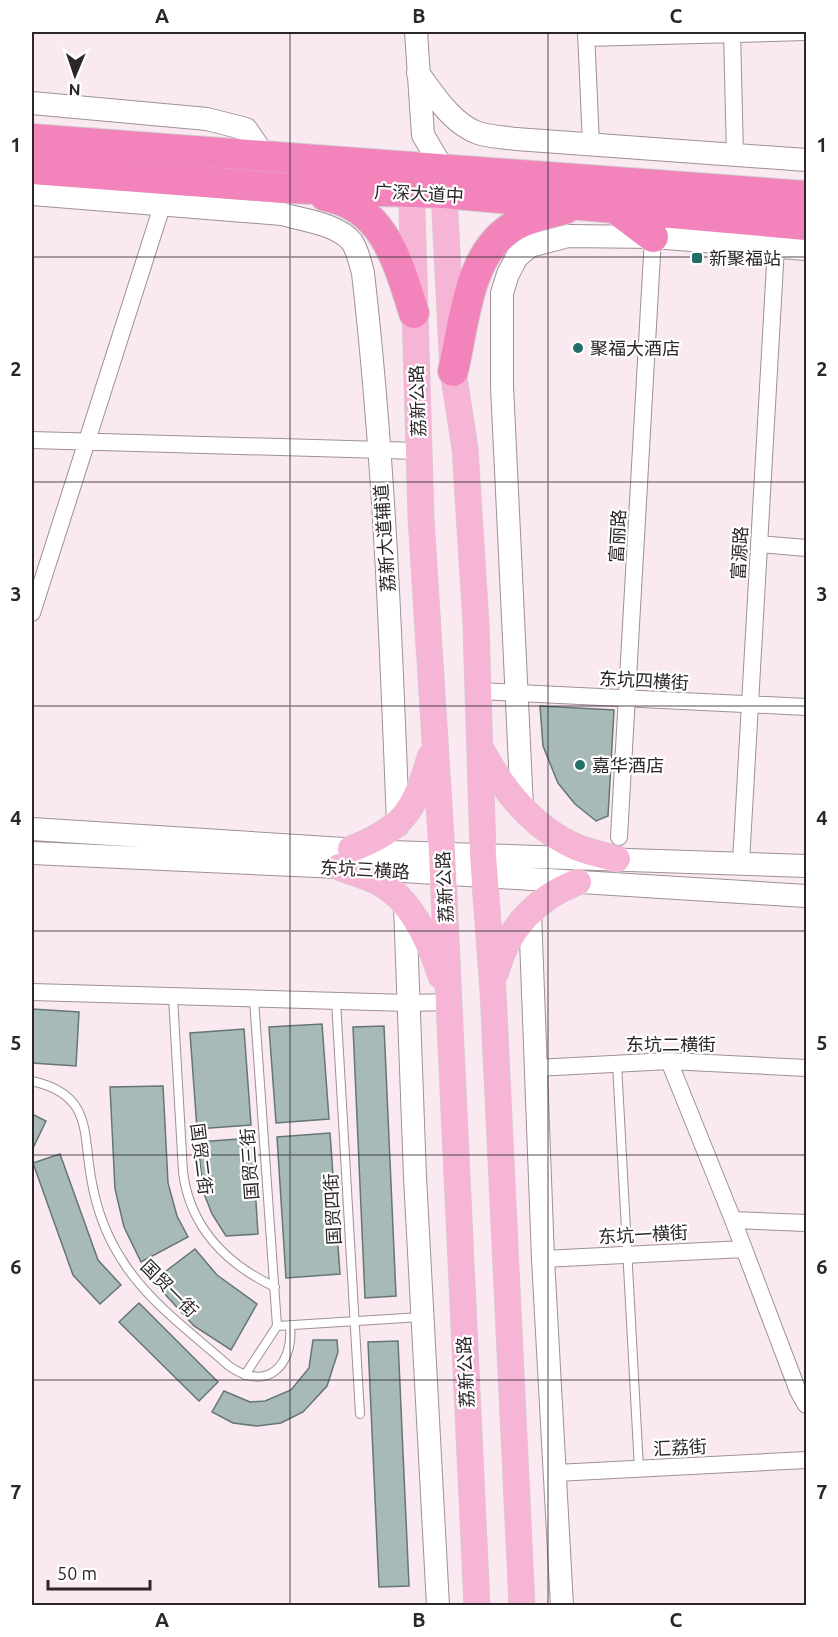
<svg xmlns="http://www.w3.org/2000/svg" width="838" height="1637" viewBox="0 0 838 1637" font-family="Ubuntu,'Noto Sans SC',sans-serif">
  <style>
    .building { fill: #a7bab8; stroke: #657674; stroke-width: 1.5 }
    .lines { fill: none; stroke-linecap: round; stroke-linejoin: round }
    .lane-casing { stroke: #9f9097; stroke-width: 10 }
    .street-casing { stroke: #9f9097; stroke-width: 18 }
    .secondary-casing { stroke: #9f9097; stroke-width: 24 }
    .primary-casing { stroke: #d1cfd0; stroke-width: 27 }
    .highway-casing { stroke: #d1cfd0; stroke-width: 32 }
    .lane { stroke: #fff; stroke-width: 8 }
    .street { stroke: #fff; stroke-width: 16 }
    .secondary { stroke: #fff; stroke-width: 22 }
    .primary { stroke: #f7b5d6; stroke-width: 26 }
    .highway { stroke: #f284bb; stroke-width: 30 }
    .grid { fill: none; stroke: #2d2629; stroke-width: 1.5; stroke-opacity: 0.55 }
    .poi-dot { fill: #236e69; stroke: #fff; stroke-width: 2 }
    .labels { text-anchor: middle; dominant-baseline: central; stroke-width: 4.5; stroke-linejoin: round; paint-order: stroke }
    .street-label { font-size: 18px; fill: #2d2629; stroke: #fff }
    .poi-label { font-size: 18px; fill: #2d2629; stroke: #fff; text-anchor: start }
    .neatline { fill: none; stroke: #2d2629; stroke-width: 2 }
    .grid-label { font-size: 20px; text-anchor: middle; font-weight: bold; fill: #2d2629 }
  </style>
  <rect width="100%" height="100%" fill="#fae9f0"/>
  <path class="building" d="M 540,706 L 614,710 L 608,816 L 596,821 L 575,804 L 558,783 L 543,746 Z
    M 32,1009 L 79,1012 L 76,1066 L 32,1063 Z
    M 322,1024 L 329,1119 L 276,1123 L 269,1027 Z
    M 384,1026 L 396,1296 L 365,1298 L 353,1027 Z
    M 244,1029 L 251,1125 L 197,1129 L 190,1033 Z
    M 163,1086 L 168,1183 L 177,1216 L 188,1237 L 141,1262 L 124,1227 L 115,1189 L 110,1087 Z
    M 32,1114 L 46,1121 L 34,1146 L 32,1145 Z
    M 330,1133 L 340,1274 L 286,1278 L 277,1137 Z
    M 252,1138 L 258,1234 L 226,1236 L 212,1214 L 203,1191 L 198,1142 Z
    M 60,1154 L 98,1260 L 121,1285 L 100,1304 L 73,1275 L 33,1163 Z
    M 195,1249 L 217,1275 L 257,1304 L 231,1350 L 194,1326 L 153,1281 Z
    M 139,1303 L 218,1382 L 199,1401 L 119,1322 Z
    M 313,1340 L 337,1340 L 338,1352 L 327,1386 L 303,1412 L 281,1423 L 257,1426 L 233,1423 L 212,1412 L 224,1391 L 250,1402 L 265,1401 L 291,1390 L 309,1368 Z
    M 398,1341 L 409,1586 L 379,1587 L 368,1342 Z"/>
  <g class="lines">
    <g class="lane-casing">
      <path id="lane" d="M 173,997 L 183,1172 C 190,1227 226,1264 275,1287
        M 254,999 L 277,1326
        M 336,1001 L 360,1414
        M 617,1064 L 639,1469
        M 32,1081 C 94,1095 82,1133 92,1183 C 97,1210 107,1237 122,1260 C 148,1302 192,1333 229,1366 C 267,1393 294,1365 290,1325
        M 277,1326 L 421,1317
        M 245,1375 L 277,1326"/>
    </g>
    <g class="street-casing">
      <path id="street" d="M 586,32 L 591,144
        M 732,32 L 735,155
        M 586,38 L 806,32
        M 32,440 L 418,451
        M 759,544 L 806,548
        M 32,613 L 163,203
        M 479,691 L 806,707
        M 619,837 L 653,237
        M 741,862 L 776,247
        M 32,992 L 408,1003 L 450,1002
        M 669,1061 L 733,1220 L 798,1391 L 806,1405
        M 536,1068 L 669,1061 L 806,1068
        M 733,1220 L 806,1223
        M 543,1259 L 744,1249
        M 556,1473 L 806,1460"/>
    </g>
    <g class="secondary-casing">
      <path id="secondary" d="M 416,32 L 423,135 L 443,169
        M 418,73 C 433,93 452,124 478,133 C 489,137 503,137 516,139 L 806,160
        M 32,103 L 207,119 L 246,129 L 263,154
        M 32,194 L 282,214 C 302,220 338,224 352,242 C 358,251 360,262 363,273 C 384,456 391,641 398,825
        M 522,807 L 502,386 L 502,293 L 508,274 L 517,257 L 530,246 L 568,236 L 653,237 L 806,249
        M 32,829 L 391,852 L 806,866
        M 32,853 L 339,867 L 806,896
        M 405,905 L 415,1177 L 438,1606
        M 530,912 L 543,1259 L 562,1606"/>
    </g>
    <g class="primary-casing">
      <path id="primary" d="M 411,174 L 421,518 L 442,853 L 477,1606
        M 443,174 L 453,371 L 465,449 L 476,624 L 483,855 L 493,991 L 522,1606
        M 482,751 C 502,788 532,826 572,845 C 585,852 602,854 617,859
        M 351,849 C 403,829 415,810 430,757
        M 339,867 C 351,872 366,876 378,882 C 412,899 430,942 441,976
        M 496,972 C 507,929 536,898 578,882"/>
    </g>
    <g class="highway-casing">
      <path id="highway" d="M 32,139 L 806,196
        M 32,169 L 284,188 L 444,193 L 806,225
        M 325,196 C 385,207 398,263 414,313
        M 612,206 L 653,237
        M 453,371 C 464,326 467,258 509,229 C 525,218 546,214 565,209"/>
    </g>
    <use href="#lane" class="lane"/>
    <use href="#street" class="street"/>
    <use href="#secondary" class="secondary"/>
    <use href="#primary" class="primary"/>
    <use href="#highway" class="highway"/>
  </g>
  <path class="grid" d="M 290,32 L 290,1606M 548,32 L 548,1606M 32,257 L 806,257M 32,482 L 806,482M 32,706 L 806,706M 32,931 L 806,931M 32,1155 L 806,1155M 32,1380 L 806,1380"/>
  <g class="poi-dot">
    <rect x="691" y="252" width="12" height="12" rx="3"/>
    <circle cx="578" cy="348" r="6"/>
    <circle cx="580" cy="765" r="6"/>
  </g>
  <g class="labels">
    <g class="street-label">
      <text transform="translate(419 193) rotate(3)">广深大道中</text>
      <text transform="translate(417 401) rotate(-92)">荔新公路</text>
      <text transform="translate(617 536) rotate(-87)">富丽路</text>
      <text transform="translate(384 538) rotate(-94)">荔新大道辅道</text>
      <text transform="translate(739 553) rotate(-87)">富源路</text>
      <text transform="translate(644 680) rotate(3)">东坑四横街</text>
      <text transform="translate(365 869) rotate(3)">东坑三横路</text>
      <text transform="translate(444 887) rotate(-93)">荔新公路</text>
      <text x="671" y="1044">东坑二横街</text>
      <text transform="translate(202 1159) rotate(83)">国贸二街</text>
      <text transform="translate(249 1164) rotate(-94)">国贸三街</text>
      <text transform="translate(332 1209) rotate(-93)">国贸四街</text>
      <text transform="translate(643 1234) rotate(-3)">东坑一横街</text>
      <text transform="translate(170 1288) rotate(45)">国贸一街</text>
      <text transform="translate(465 1372) rotate(-93)">荔新公路</text>
      <text transform="translate(680 1447) rotate(-3)">汇荔街</text>
    </g>
    <g class="poi-label">
      <text x="709" y="258">新聚福站</text>
      <text x="590" y="348">聚福大酒店</text>
      <text x="592" y="765">嘉华酒店</text>
    </g>
  </g>
  <rect width="838" height="1637" fill="none" stroke="#ffffff" stroke-width="66"/>
  <g transform="translate(75 75) rotate(182)" stroke="#ffffff" stroke-width="4.5" paint-order="stroke">
  <path d="M0-4.5L10 22L0 15L-10 22Z" fill="#2d2629"/>
  <text y="-9" font-size="16" font-weight="bold" text-anchor="middle" fill="#2d2629">N</text>
  </g>
  <path d="M48 1580v9h102v-9" fill="none" stroke="#2d2629" stroke-width="3"/>
  <text x="57" y="1580" font-size="18" fill="#2d2629" stroke="#ffffff" stroke-width="4.5" paint-order="stroke">50 m</text>
  <rect x="33" y="33" width="772" height="1571" class="neatline"/>
  <g class="grid-label">
    <text x="162" y="23">A</text>
    <text x="419" y="23">B</text>
    <text x="676" y="23">C</text>
    <text x="16" y="152">1</text>
    <text x="822" y="152">1</text>
    <text x="16" y="376">2</text>
    <text x="822" y="376">2</text>
    <text x="16" y="601">3</text>
    <text x="822" y="601">3</text>
    <text x="16" y="825">4</text>
    <text x="822" y="825">4</text>
    <text x="16" y="1050">5</text>
    <text x="822" y="1050">5</text>
    <text x="16" y="1274">6</text>
    <text x="822" y="1274">6</text>
    <text x="16" y="1499">7</text>
    <text x="822" y="1499">7</text>
    <text x="162" y="1627">A</text>
    <text x="419" y="1627">B</text>
    <text x="676" y="1627">C</text>
  </g>
</svg>
